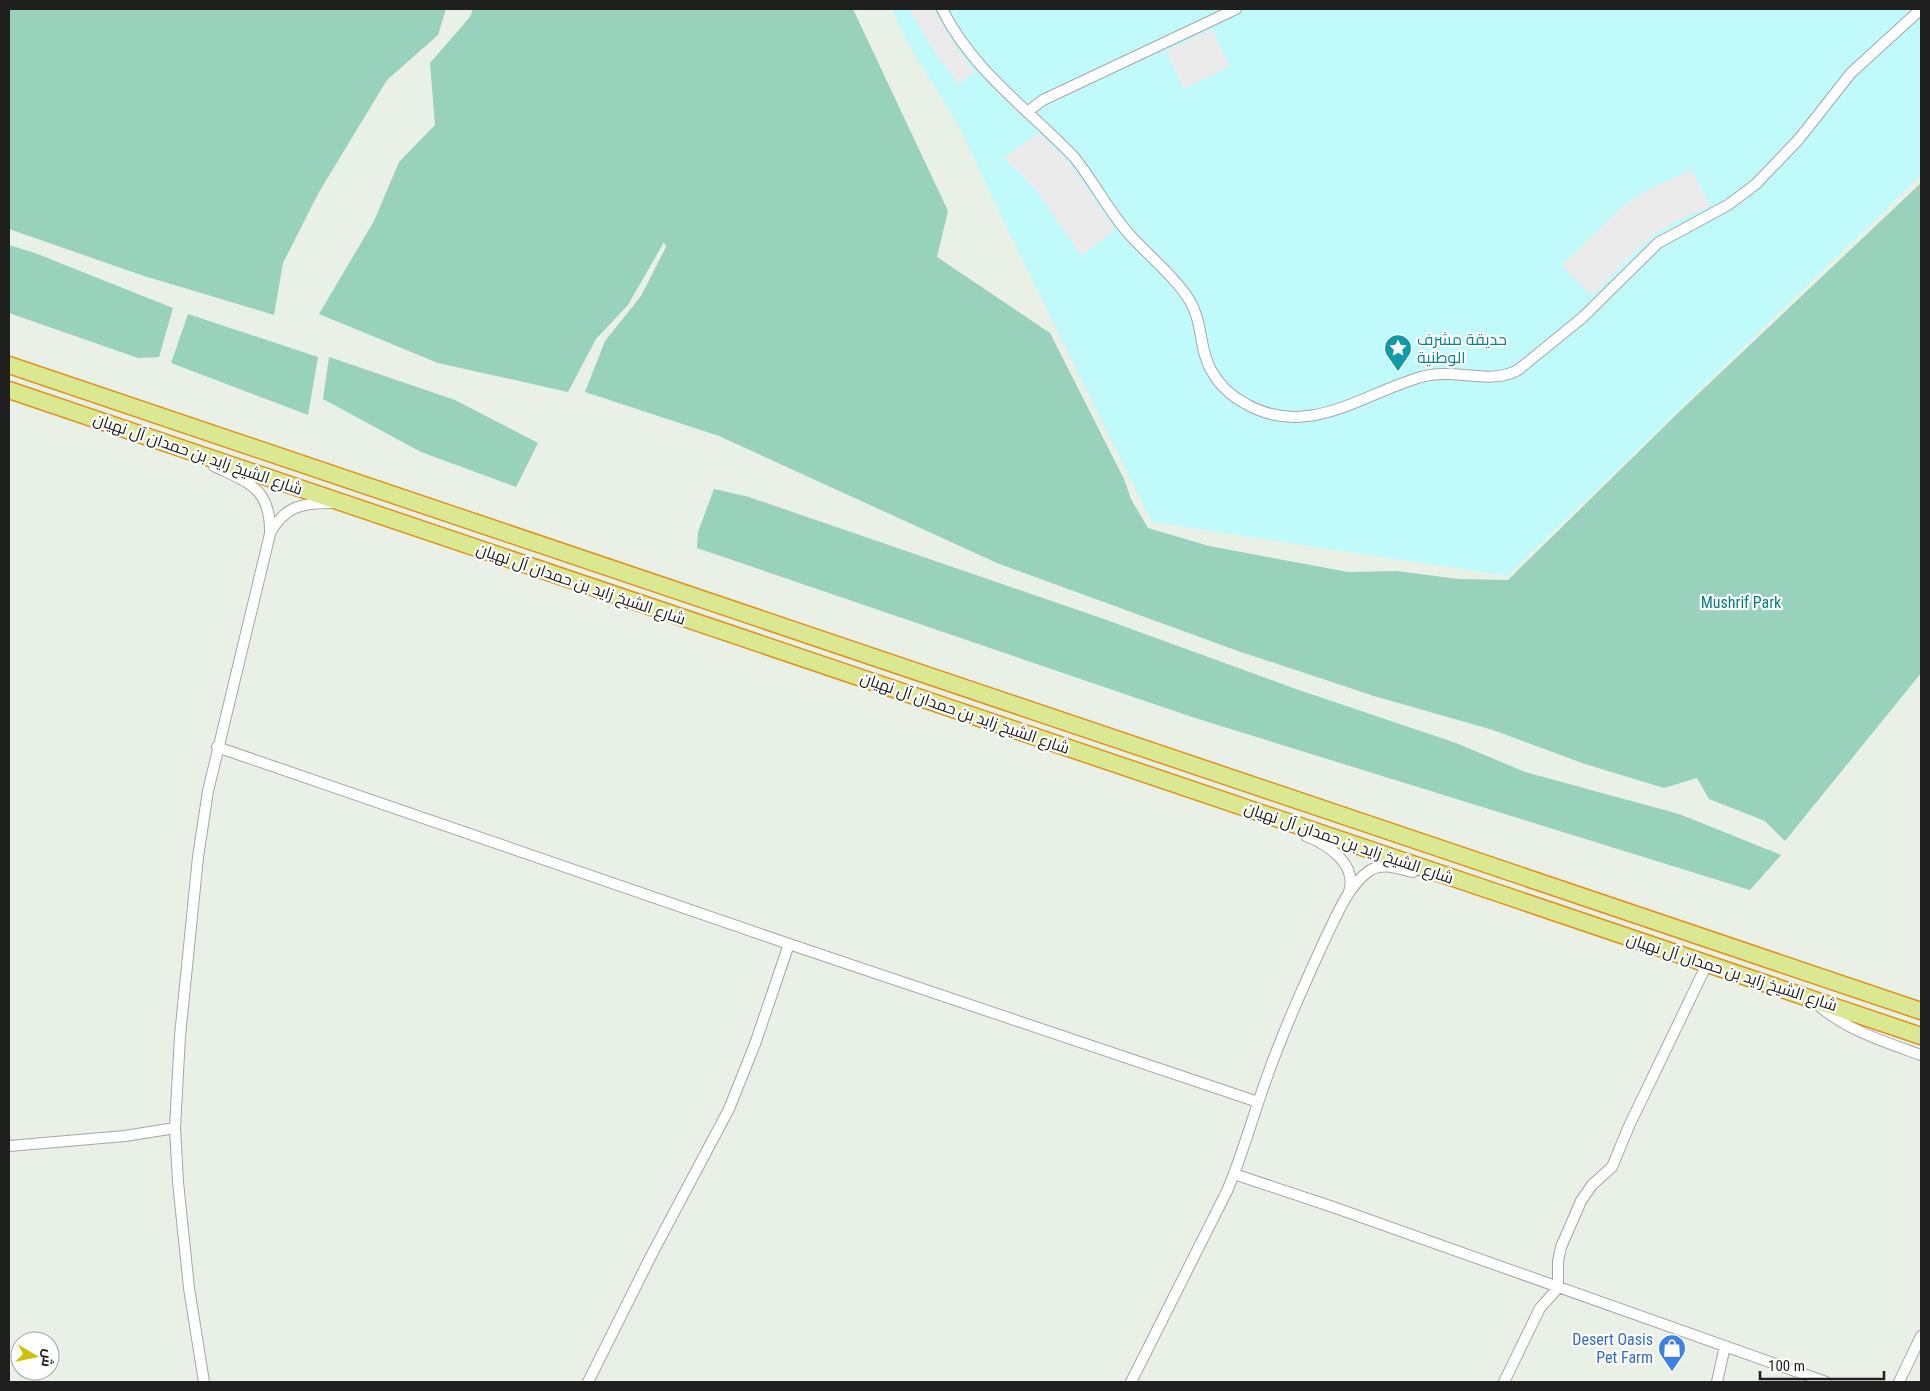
<svg xmlns="http://www.w3.org/2000/svg" width="1930" height="1391" viewBox="0 0 1930 1391" font-family="'Roboto Condensed',Cairo,sans-serif">
  <style>
    .forest { fill: #98d1bc }
    .park { fill: #c0fafb }
    .parking { fill: #ebebeb }
    .lines { fill: none; stroke-linecap: round; stroke-linejoin: round }
    .minor-casing { stroke: #a6a6a6; stroke-width: 12 }
    .trunk-casing { stroke: #e1921f; stroke-width: 19 }
    .minor { stroke: #fff; stroke-width: 10 }
    .trunk { stroke: #dbe892; stroke-width: 16 }
    .labels { text-anchor: middle; dominant-baseline: central; stroke-width: 4.5; stroke-linejoin: round; paint-order: stroke }
    .culture-label { font-size: 16px; fill: #0d838f; stroke: #fff; text-anchor: start }
    .street-label { font-size: 16px; fill: #1f1f1f; stroke: #fff }
    .park-label { font-size: 16px; fill: #087f82; stroke: #fff }
    .shop-label { font-size: 16px; fill: #366cbe; stroke: #fff; text-anchor: end }
  </style>
  <rect width="100%" height="100%" fill="#e9f0e5"/>
  <path class="forest" d="M 9,9 L 446,9 L 438,35 L 387,80 L 319,192 L 283,263 L 274,315 L 144,276 L 9,229 Z
    M 473,9 L 853,9 L 948,211 L 937,257 L 1050,333 L 1124,479 L 1131,499 L 1148,528 L 1209,546 L 1348,572 L 1397,571 L 1458,579 L 1508,580 L 1680,411 L 1921,183 L 1921,673 L 1785,841 L 1765,821 L 1709,799 L 1697,778 L 1664,788 L 1585,764 L 1493,730 L 1374,696 L 1238,651 L 997,563 L 719,436 L 585,392 L 605,341 L 641,296 L 666,247 L 664,242 L 628,305 L 596,339 L 568,392 L 438,363 L 319,314 L 374,221 L 399,162 L 435,125 L 430,63 L 470,17 Z
    M 9,245 L 35,253 L 173,308 L 159,357 L 138,358 L 9,313 Z
    M 188,314 L 318,357 L 308,415 L 171,363 Z
    M 329,357 L 455,400 L 538,443 L 516,487 L 421,452 L 323,399 Z
    M 714,489 L 749,497 L 1101,618 L 1293,688 L 1456,743 L 1525,772 L 1679,814 L 1781,855 L 1750,890 L 1195,718 L 697,548 L 698,532 Z"/>
  <path class="park" d="M 891,9 L 1921,9 L 1921,175 L 1507,576 L 1152,522 L 1004,222 L 959,126 L 909,45 Z"/>
  <path class="parking" d="M 909,9 L 933,9 L 952,41 L 974,72 L 959,85 L 935,53 Z
    M 1212,29 L 1230,67 L 1184,89 L 1166,51 Z
    M 1038,133 L 1068,162 L 1115,230 L 1081,256 L 1036,190 L 1004,158 Z
    M 1691,169 L 1711,206 L 1682,218 L 1655,234 L 1634,252 L 1592,296 L 1573,278 L 1562,265 L 1626,203 L 1644,192 Z"/>
  <g class="lines">
    <g class="minor-casing">
      <path id="minor" d="M 942,9 C 972,70 1028,109 1074,157 C 1094,182 1108,210 1129,234 C 1148,255 1176,278 1190,301 C 1203,323 1199,349 1211,370 C 1219,385 1231,396 1246,404 C 1308,439 1362,394 1421,377 C 1454,367 1489,386 1518,370 L 1582,318 L 1658,243 L 1728,205 L 1756,184 L 1799,139 L 1851,73 L 1921,9
        M 1027,112 L 1043,100 L 1236,9
        M 270,533 C 285,506 302,503 331,503
        M 217,747 L 789,944 L 1258,1102
        M 1306,836 C 1327,844 1358,864 1349,892
        M 1818,1005 C 1848,1031 1885,1042 1921,1055
        M 9,1146 L 125,1136 L 175,1128
        M 1234,1174 L 1333,1207 L 1826,1382
        M 204,1382 L 189,1288 L 178,1182 L 175,1128 L 180,1036 L 198,857 L 208,791 L 270,534 C 271,488 249,483 214,466
        M 588,1382 L 652,1254 L 729,1109 L 755,1044 L 789,944
        M 1131,1382 L 1227,1191 C 1243,1154 1253,1115 1267,1077 C 1284,1029 1305,983 1326,937 C 1337,915 1348,886 1369,871 C 1382,862 1399,869 1413,872
        M 1504,1382 L 1540,1308 L 1558,1288 L 1558,1261 L 1561,1247 L 1581,1201 L 1592,1185 L 1612,1167 L 1629,1126 L 1707,964
        M 1717,1382 L 1725,1346
        M 1899,1382 L 1921,1336"/>
    </g>
    <g class="trunk-casing">
      <path id="trunk" d="M 9,365 L 1921,1011
        M 9,390 L 1921,1036"/>
    </g>
    <use href="#minor" class="minor"/>
    <use href="#trunk" class="trunk"/>
  </g>
  <defs>
    <g id="sight-pin" transform="scale(1.4375)"><path d="M0 17L-7.5 6A9.5 9.5 0 1 1 7.5 6Z" fill="#0f9aa8" stroke="#fff"/><path d="M0-6L1.8-2.2L6-1.7L2.9 1.2L3.7 5.4L0 3.3L-3.7 5.4L-2.9 1.2L-6-1.7L-1.8-2.2Z" fill="#fff"/></g>
    <g id="shop-pin" transform="scale(1.4375)"><path d="M0 17L-7.5 6A9.5 9.5 0 1 1 7.5 6Z" fill="#3f7fe0" stroke="#fff"/><path d="M-5-2.5h2.3a2.7 3.5 0 0 1 5.4 0H5L5.5 6h-11ZM-1.5-2.5h3a1.5 2.3 0 0 0-3 0Z" fill="#fff"/></g>
  </defs>
  <g fill-rule="evenodd">
    <use href="#sight-pin" x="1398" y="348"/>
    <use href="#shop-pin" x="1672" y="1348"/>
  </g>
  <g class="labels">
    <g class="culture-label">
      <text x="1417" y="339">حديقة مشرف<tspan x="1417" dy="18">الوطنية</tspan></text>
    </g>
    <g class="street-label">
      <text transform="translate(198 454) rotate(19)">شارع الشيخ زايد بن حمدان آل نهيان</text>
      <text transform="translate(581 584) rotate(19)">شارع الشيخ زايد بن حمدان آل نهيان</text>
      <text transform="translate(965 713) rotate(19)">شارع الشيخ زايد بن حمدان آل نهيان</text>
      <text transform="translate(1349 843) rotate(19)">شارع الشيخ زايد بن حمدان آل نهيان</text>
      <text transform="translate(1732 972) rotate(18)">شارع الشيخ زايد بن حمدان آل نهيان</text>
    </g>
    <g class="park-label">
      <text x="1741" y="602">Mushrif Park</text>
    </g>
    <g class="shop-label">
      <text x="1653" y="1339">Desert Oasis<tspan x="1653" dy="18">Pet Farm</tspan></text>
    </g>
  </g>
  <rect width="1930" height="1391" fill="none" stroke="#1f1f1f" stroke-width="20"/>
  <g transform="translate(35 1356) rotate(99)"><circle r="24" fill="#ffffff" stroke="#a5a5a5"/>
  <path d="M0-4L9 19L0 12L-9 19Z" fill="#cec100"/>
  <text y="-8" font-size="14" font-weight="bold" text-anchor="middle" fill="#1f1f1f">ش</text>
  </g>
  <path d="M1760 1371v8h124v-8" fill="none" stroke="#1f1f1f" stroke-width="2.5"/>
  <text x="1768" y="1371" font-size="15" fill="#1f1f1f" stroke="#ffffff" stroke-width="4" paint-order="stroke">100 m</text>
</svg>
